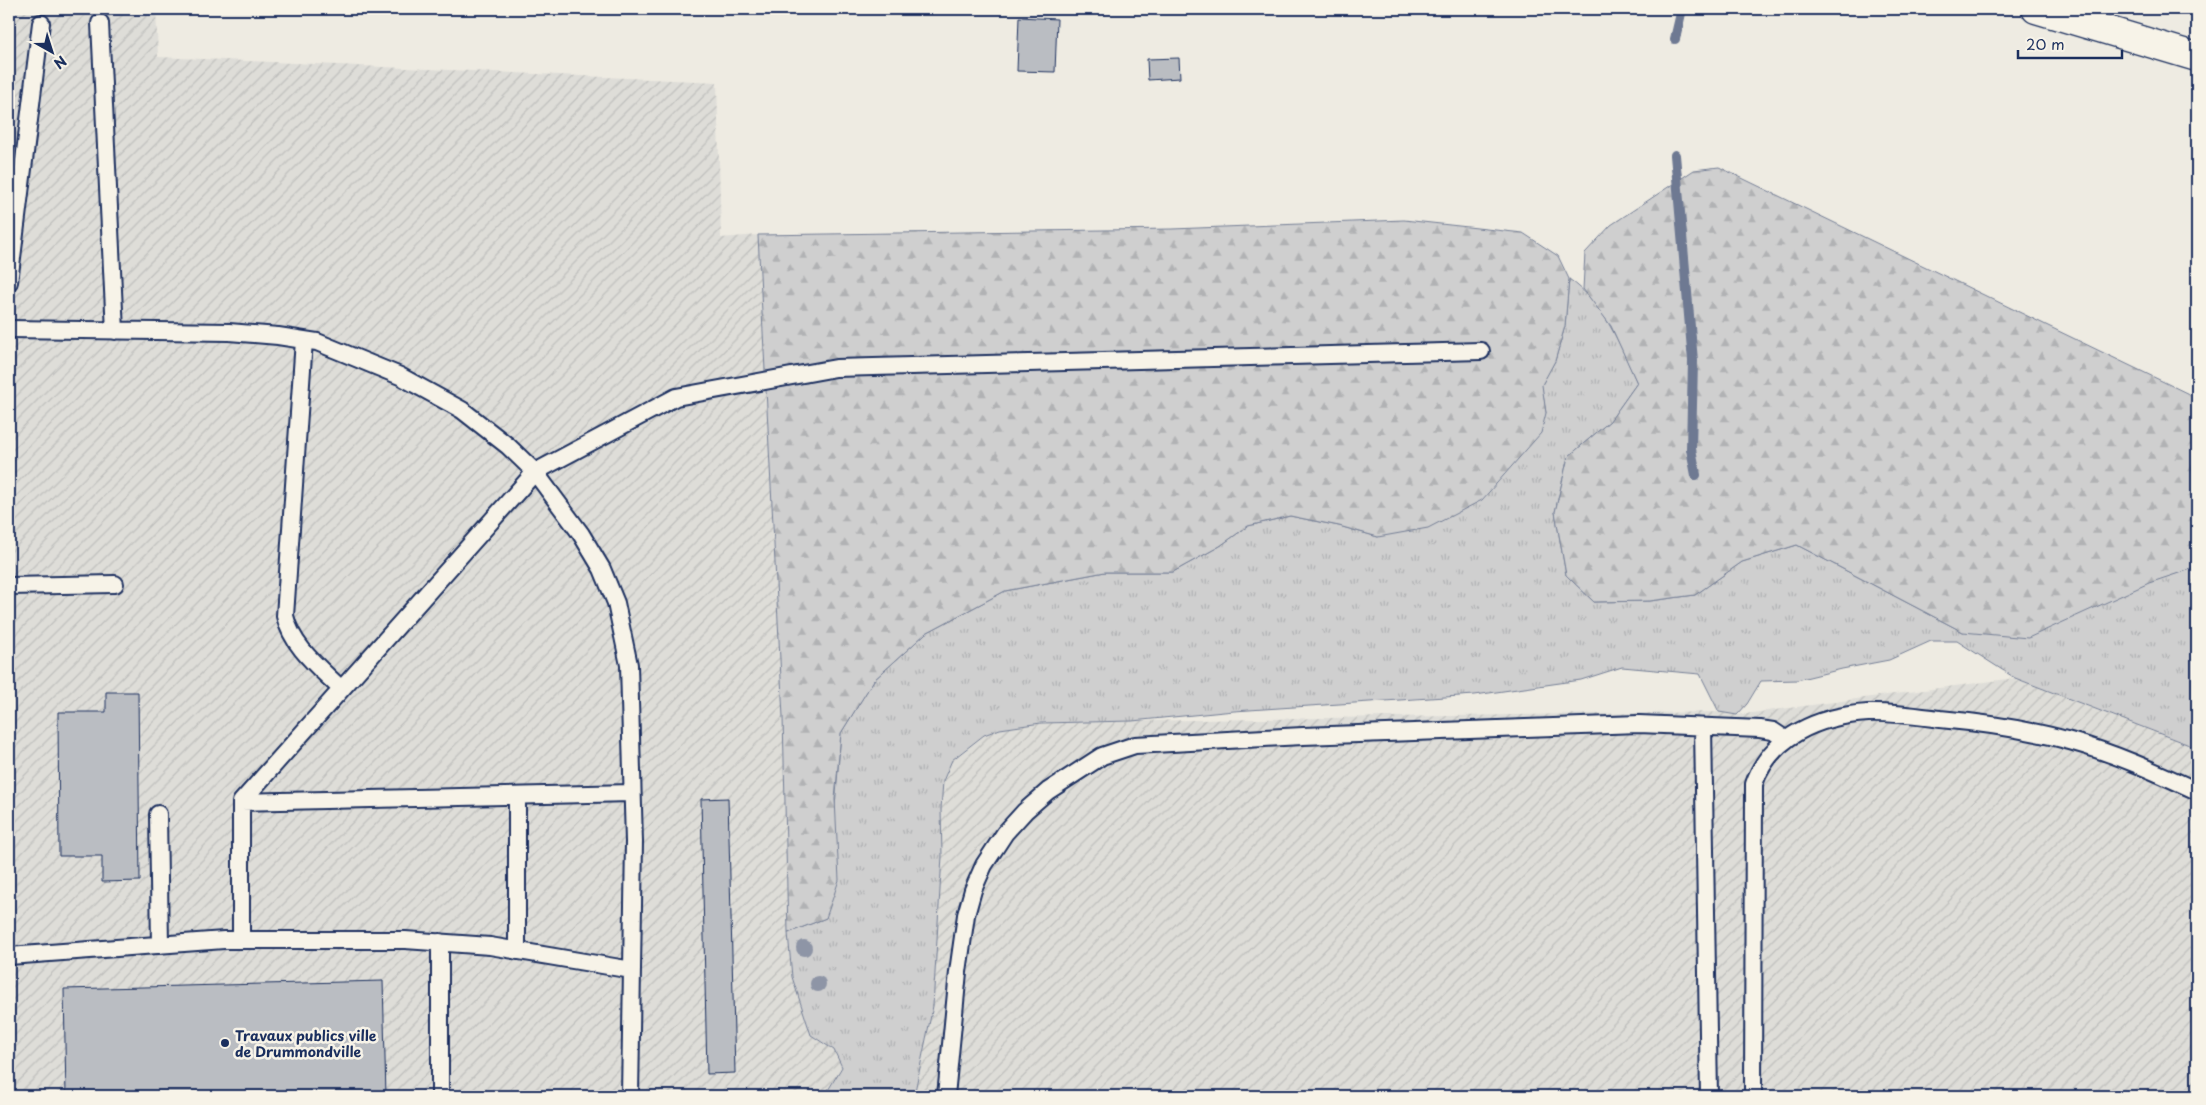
<svg xmlns="http://www.w3.org/2000/svg" width="2206" height="1105" viewBox="0 0 2206 1105" font-family="'Playpen Sans',sans-serif">
  <style>
    .industrial { fill: url(#industrial-furrows) }
    .grass { fill: url(#grass-tufts); stroke: #757f96 }
    .forest { fill: url(#forest-firs); stroke: #757f96 }
    .lines { fill: none; stroke-linecap: round; stroke-linejoin: round }
    .stream { stroke: #6e7992; stroke-width: 10 }
    .building { fill: #babdc2; stroke: #1b2f5e }
    .service-casing { stroke: #1b2f5e; stroke-width: 20 }
    .minor-casing { stroke: #1b2f5e; stroke-width: 31 }
    .service { stroke: #f7f3e8; stroke-width: 16 }
    .minor { stroke: #f7f3e8; stroke-width: 28 }
    .tree { fill: #8e95a6 }
    .poi-dot { fill: #1b2f5e; stroke: #f7f3e8; stroke-width: 2 }
    .labels { text-anchor: middle; dominant-baseline: central; stroke-width: 5; stroke-linejoin: round; paint-order: stroke }
    .poi-label { font-size: 14px; font-weight: bold; fill: #1b2f5e; stroke: #f7f3e8; text-anchor: start }
  </style>
  <defs>
    <pattern id="industrial-furrows" width="10" height="10" patternUnits="userSpaceOnUse" patternTransform="scale(1.25)"><rect width="10" height="10" fill="#deddd8"/><path d="M-1 1l2-2M0 10L10 0M9 11l2-2" fill="none" stroke="#bebebc"/></pattern>
    <pattern id="grass-tufts" width="24" height="20" patternUnits="userSpaceOnUse" patternTransform="scale(1.25)"><rect width="24" height="20" fill="#cfcfcf"/><path d="M3 7l-1-3M5 7V3M7 7l1-3M15 17l-1-3M17 17v-4M19 17l1-3" fill="none" stroke="#b1b2b4"/></pattern>
    <pattern id="forest-firs" width="22" height="20" patternUnits="userSpaceOnUse" patternTransform="scale(1.25)"><rect width="22" height="20" fill="#cfcfcf"/><path d="M5 1l3.5 6h-7zM16 11l3.5 6h-7z" fill="#b1b2b4"/></pattern>
  </defs>
  <rect width="100%" height="100%" fill="#eeebe2"/>
  <filter id="ink" filterUnits="userSpaceOnUse"><feTurbulence type="fractalNoise" baseFrequency=".02" numOctaves="2"/><feDisplacementMap in="SourceGraphic" scale="10" xChannelSelector="R" yChannelSelector="G"/><feConvolveMatrix kernelMatrix="1 2 1 2 8 2 1 2 1" color-interpolation-filters="sRGB"/></filter>
  <g filter="url(#ink)">
    <path class="industrial" d="M 9,9 L 156,9 L 158,57 L 717,82 L 721,238 L 758,235 L 783,717 L 788,933 L 792,977 L 811,1035 L 834,1050 L 842,1067 L 828,1092 L 829,1096 L 9,1096 Z
      M 2015,678 L 2197,748 L 2197,1096 L 914,1096 L 933,1006 L 942,856 L 941,809 L 943,780 L 952,760 L 984,735 L 1000,729 L 1041,723 L 1132,721 L 1719,712 L 1737,715 Z"/>
    <path class="grass" d="M 1569,279 C 1605,304 1620,345 1637,383 L 1610,421 L 1568,457 L 1555,512 L 1566,575 L 1594,602 L 1650,601 L 1695,595 L 1742,562 L 1797,545 L 1963,632 L 2149,582 L 2197,567 L 2197,748 L 2015,678 L 1957,641 L 1931,641 L 1889,660 L 1842,669 L 1797,680 L 1761,681 L 1747,704 L 1737,715 L 1719,712 L 1700,674 L 1622,667 L 1581,680 L 1475,695 L 1234,711 L 1132,721 L 1041,723 L 1000,729 L 984,735 L 952,760 L 943,781 L 941,809 L 942,856 L 933,1006 L 914,1096 L 829,1096 L 827,1092 L 842,1067 L 834,1050 L 811,1035 L 792,977 L 788,933 L 826,918 L 841,733 L 874,680 L 926,633 L 1005,591 L 1105,572 L 1173,572 L 1220,546 L 1248,526 L 1290,516 L 1339,526 L 1378,537 L 1546,413 L 1541,385 L 1555,361 L 1565,326 Z"/>
    <path class="forest" d="M 1719,167 L 2197,398 L 2197,567 L 2149,583 L 2028,638 L 1963,632 L 1797,545 L 1742,562 L 1695,595 L 1650,601 L 1594,602 L 1566,575 L 1555,512 L 1568,457 L 1610,421 L 1637,383 L 1611,326 L 1583,289 L 1585,253 L 1611,225 L 1694,170 Z
      M 1404,220 L 1523,233 L 1558,256 L 1569,279 L 1565,326 L 1555,361 L 1542,385 L 1546,413 L 1541,433 L 1482,500 L 1428,528 L 1378,537 L 1339,526 L 1290,516 L 1248,526 L 1220,546 L 1173,572 L 1105,572 L 1005,591 L 926,633 L 874,680 L 841,733 L 835,799 L 839,880 L 826,918 L 788,933 L 783,717 L 758,235 L 1172,229 Z"/>
    <g class="lines">
      <path class="stream" d="M 1675,39 L 1682,9
        M 1675,155 L 1693,361 L 1691,449 L 1696,475"/>
    </g>
    <path class="building" d="M 1154,9 L 1183,9 L 1183,11 Z
      M 1019,17 L 1057,19 L 1055,72 L 1017,71 Z
      M 1179,58 L 1180,78 L 1148,80 L 1147,59 Z
      M 106,692 L 138,692 L 140,881 L 102,882 L 102,856 L 59,856 L 58,712 L 106,712 Z
      M 728,798 L 735,1073 L 707,1074 L 701,799 Z
      M 383,981 L 386,1096 L 66,1096 L 64,989 Z"/>
    <g class="lines">
      <g class="service-casing">
        <path id="service" d="M 100,23 L 115,331
          M 9,282 L 41,23
          M 9,329 L 229,332 L 278,336 L 317,342 L 400,376 L 462,410 L 508,446 L 535,472 L 581,534 L 602,569 L 616,603 L 629,665 L 634,842 L 630,1096
          M 304,340 L 285,616 C 292,647 320,668 341,689
          M 9,586 L 115,584
          M 1703,727 L 1709,1096
          M 517,796 L 517,951
          M 241,802 L 535,472 L 676,397 L 836,368 L 1481,351
          M 158,814 L 160,945
          M 241,940 L 241,802 L 632,793
          M 440,942 L 440,1096
          M 9,956 L 224,940 L 405,940 L 490,946 L 632,970
          M 946,1096 L 958,972 L 966,915 L 973,890 L 984,865 L 1005,833 L 1025,811 L 1048,791 L 1102,756 L 1135,745 L 1303,736 L 1639,724 L 1760,729 L 1773,731 L 1785,739
          M 1753,1096 L 1754,784 C 1771,735 1820,716 1868,713 C 1891,712 1917,716 1940,719 C 1984,723 2027,729 2070,741 C 2114,753 2156,772 2197,791"/>
      </g>
      <g class="minor-casing">
        <path id="minor" d="M 2036,9 L 2197,57"/>
      </g>
      <use href="#service" class="service"/>
      <use href="#minor" class="minor"/>
    </g>
    <g class="tree">
      <circle cx="804" cy="948" r="8"/>
      <circle cx="818" cy="984" r="8"/>
    </g>
  </g>
  <circle class="poi-dot" cx="225" cy="1043" r="5"/>
  <g class="labels">
    <g class="poi-label">
      <text x="235" y="1035">Travaux publics ville<tspan x="235" dy="16">de Drummondville</tspan></text>
    </g>
  </g>
  <rect width="2206" height="1105" fill="none" stroke="#f7f3e8" stroke-width="30"/>
  <rect x="15" y="15" width="2176" height="1075" fill="none" stroke="#1b2f5e" stroke-width="2" filter="url(#ink)"/>
  <g transform="translate(52 52) rotate(141)" stroke="#f7f3e8" stroke-width="4" paint-order="stroke">
  <path d="M0-4L9 19L0 12L-9 19Z" fill="#1b2f5e"/>
  <text y="-8" font-size="14" font-weight="bold" text-anchor="middle" fill="#1b2f5e">N</text>
  </g>
  <path d="M2018 50v8h104v-8" fill="none" stroke="#1b2f5e" stroke-width="2.5"/>
  <text x="2026" y="50" font-size="15" fill="#1b2f5e" stroke="#f7f3e8" stroke-width="4" paint-order="stroke">20 m</text>
</svg>
